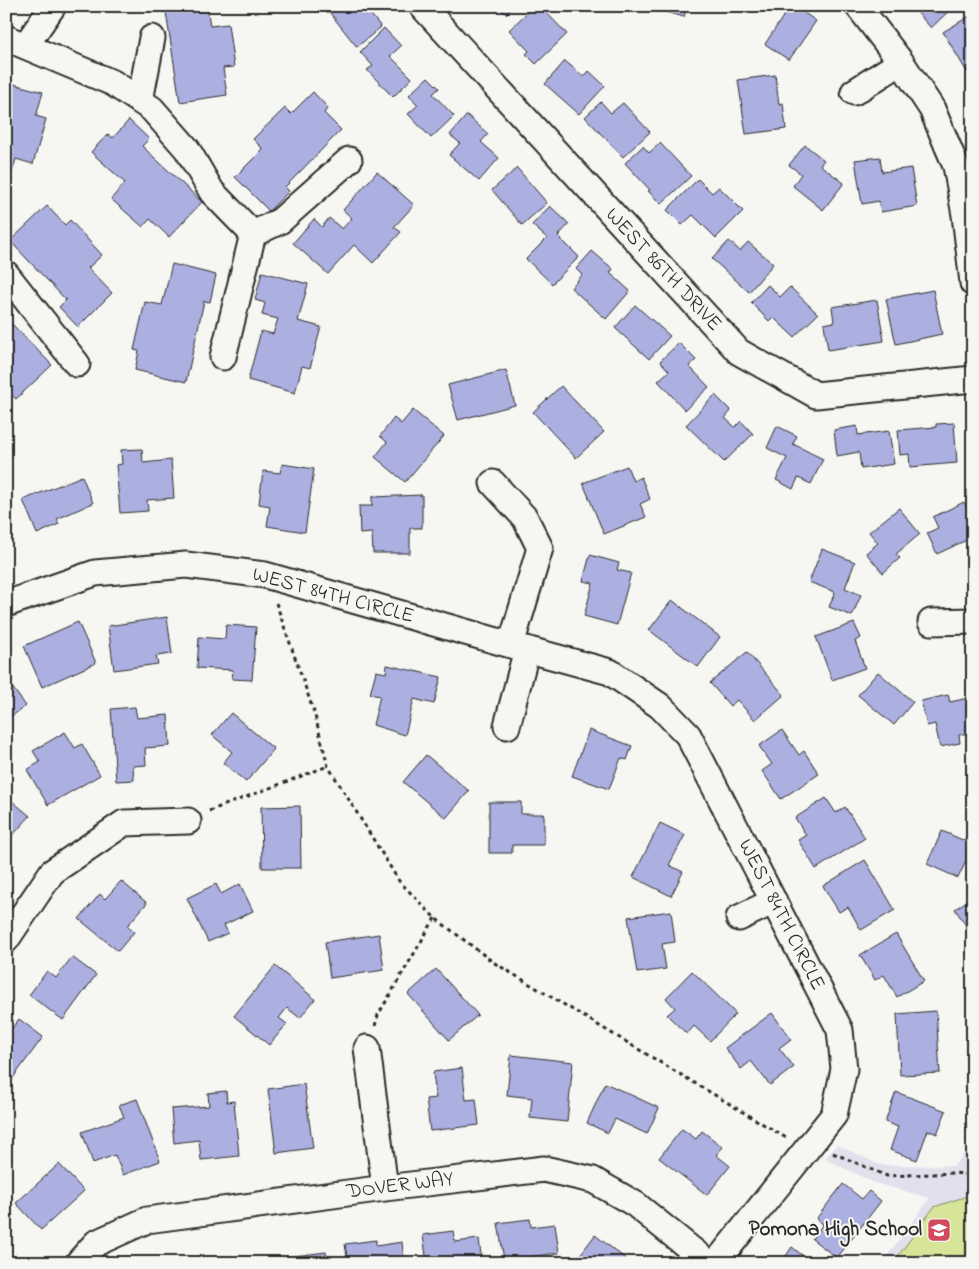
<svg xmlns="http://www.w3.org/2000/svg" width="979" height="1269" viewBox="0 0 979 1269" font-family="'Indie Flower',sans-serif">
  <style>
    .built { fill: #e0e1ed }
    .green { fill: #d6e598; stroke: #808862 }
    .building { fill: #acb0e1; stroke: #2b2b2b }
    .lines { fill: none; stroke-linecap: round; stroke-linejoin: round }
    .minor-casing { stroke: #2b2b2b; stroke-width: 29 }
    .path { stroke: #2b2b2b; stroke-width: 3; stroke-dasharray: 4 4; stroke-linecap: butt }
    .minor { stroke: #f6f6f2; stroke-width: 25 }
    .labels { text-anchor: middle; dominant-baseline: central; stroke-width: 4; stroke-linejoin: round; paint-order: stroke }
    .street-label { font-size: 21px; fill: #2b2b2b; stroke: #f6f6f2 }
    .poi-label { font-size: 21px; font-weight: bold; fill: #2b2b2b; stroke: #f6f6f2; text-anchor: end }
  </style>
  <rect width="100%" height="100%" fill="#f6f6f2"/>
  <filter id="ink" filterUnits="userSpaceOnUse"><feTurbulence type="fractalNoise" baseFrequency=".02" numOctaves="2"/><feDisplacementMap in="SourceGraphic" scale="10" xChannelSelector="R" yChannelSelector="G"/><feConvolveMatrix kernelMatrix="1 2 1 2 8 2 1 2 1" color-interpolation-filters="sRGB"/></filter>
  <g filter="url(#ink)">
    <path class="built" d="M 973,1143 L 973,1263 L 882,1263 L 930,1198 L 875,1183 L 825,1159 L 837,1145 L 880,1165 L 954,1166 Z"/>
    <path class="green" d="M 973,1194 L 973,1263 L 893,1263 L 934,1207 Z"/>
    <path class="building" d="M 165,6 L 207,6 L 210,26 L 228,24 L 234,67 L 223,68 L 227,95 L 180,102 Z
      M 328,6 L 364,6 L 381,27 L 357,47 L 326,8 Z
      M 498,6 L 514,6 L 506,14 Z
      M 534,6 L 540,6 L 567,34 L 536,64 L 526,54 L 529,51 L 509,30 Z
      M 643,6 L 687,6 L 684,17 Z
      M 790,6 L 794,6 L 816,21 L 789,60 L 765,44 Z
      M 915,6 L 954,6 L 931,28 L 914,9 Z
      M 973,14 L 973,68 L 967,72 L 943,32 Z
      M 384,28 L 401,46 L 390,56 L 412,78 L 393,97 L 367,70 L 373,66 L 360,52 Z
      M 565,61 L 584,77 L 589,71 L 605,86 L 579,114 L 545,84 Z
      M 775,75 L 779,104 L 783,103 L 786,129 L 746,134 L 738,80 Z
      M 428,77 L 439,88 L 433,94 L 454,116 L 431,138 L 408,114 L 418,105 L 409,95 Z
      M 6,82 L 43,92 L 36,116 L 46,119 L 33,164 L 16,159 L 6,192 Z
      M 313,92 L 328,108 L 324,113 L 341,130 L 285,187 L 289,191 L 269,211 L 235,177 L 263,149 L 253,139 L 285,108 L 291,114 Z
      M 601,102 L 611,113 L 623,103 L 650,132 L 623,157 L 585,117 Z
      M 467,115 L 488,134 L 481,142 L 499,158 L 479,181 L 449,155 L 460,143 L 450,135 Z
      M 129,120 L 149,139 L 142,146 L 202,202 L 169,237 L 150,219 L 143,227 L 111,199 L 125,183 L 91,152 L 108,134 L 113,138 Z
      M 660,143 L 691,176 L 661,204 L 648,191 L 650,190 L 625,163 L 643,146 L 649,153 Z
      M 805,145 L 824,160 L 820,165 L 844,183 L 823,210 L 793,186 L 801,174 L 789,165 Z
      M 880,157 L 882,172 L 911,168 L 917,206 L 881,212 L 879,201 L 862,204 L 855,160 Z
      M 517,168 L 547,203 L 522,225 L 492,190 Z
      M 377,172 L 414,205 L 394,227 L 401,232 L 373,263 L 354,245 L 328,274 L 293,243 L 314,219 L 322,227 L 329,218 L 342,229 L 352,218 L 343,210 Z
      M 698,179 L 712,193 L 719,187 L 743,211 L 716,238 L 693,215 L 682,225 L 667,210 Z
      M 47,206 L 65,225 L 70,220 L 102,255 L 88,268 L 112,293 L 78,327 L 59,307 L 66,300 L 10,241 Z
      M 550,206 L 569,224 L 558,236 L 579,257 L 552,284 L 526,259 L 547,238 L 532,225 Z
      M 729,241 L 740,251 L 748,242 L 773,264 L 749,292 L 712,259 Z
      M 592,251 L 613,269 L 610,273 L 630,291 L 606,319 L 571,288 L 582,275 L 576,269 Z
      M 172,264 L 216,275 L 210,302 L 204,301 L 186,382 L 135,370 L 139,351 L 134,350 L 145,302 L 162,305 Z
      M 262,272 L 308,284 L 298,321 L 321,327 L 310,368 L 302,366 L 295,393 L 248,380 L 261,331 L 273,334 L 278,319 L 262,315 L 265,303 L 255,300 Z
      M 768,285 L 780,297 L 790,287 L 818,314 L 794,337 L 773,317 L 769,321 L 751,303 Z
      M 933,290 L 942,334 L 896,344 L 886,299 Z
      M 877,300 L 884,341 L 828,350 L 824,324 L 834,322 L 832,307 Z
      M 635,305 L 670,336 L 649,359 L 615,328 Z
      M 6,318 L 52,365 L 16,399 L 6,390 Z
      M 679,343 L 696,360 L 689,366 L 709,387 L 685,410 L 658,381 L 669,371 L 660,361 Z
      M 506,370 L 515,405 L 458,420 L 448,385 Z
      M 561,386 L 604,432 L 576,458 L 533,412 Z
      M 715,395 L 731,411 L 725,418 L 735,427 L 741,421 L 753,434 L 724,462 L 686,425 Z
      M 413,410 L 444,436 L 405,482 L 375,457 L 387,442 L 380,436 L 394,418 L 401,424 Z
      M 954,423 L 957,463 L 910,467 L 909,454 L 900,455 L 898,430 L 936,427 L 936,424 Z
      M 777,426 L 797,436 L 793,444 L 823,459 L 811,484 L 798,478 L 793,489 L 776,480 L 787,458 L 767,448 Z
      M 857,426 L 858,435 L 889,431 L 894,464 L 861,469 L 859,452 L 837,456 L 834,430 Z
      M 142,449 L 143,463 L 171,460 L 174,498 L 147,500 L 148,511 L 120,513 L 116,465 L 122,464 L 121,450 Z
      M 282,464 L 314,469 L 305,532 L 267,526 L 270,506 L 259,504 L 263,471 L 280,473 Z
      M 627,466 L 633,481 L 641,477 L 650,499 L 640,504 L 646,517 L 604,534 L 583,483 Z
      M 82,476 L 93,503 L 57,519 L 59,524 L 37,534 L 23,500 Z
      M 422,495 L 422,528 L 410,528 L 410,553 L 373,553 L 372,533 L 360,534 L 359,506 L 372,506 L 372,497 Z
      M 964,502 L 973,522 L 973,537 L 937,554 L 927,533 L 938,528 L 933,517 Z
      M 899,508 L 920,534 L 896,554 L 900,558 L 883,573 L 866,553 L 878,543 L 869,532 Z
      M 822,549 L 855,562 L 845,588 L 861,595 L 852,616 L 829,607 L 835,592 L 809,582 Z
      M 590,555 L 619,563 L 617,570 L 631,573 L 617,625 L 584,616 L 593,583 L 583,581 Z
      M 672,600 L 720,637 L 698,667 L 649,630 Z
      M 167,617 L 172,654 L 156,656 L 158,664 L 114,670 L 108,626 Z
      M 78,622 L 96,663 L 42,687 L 24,646 Z
      M 854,623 L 861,638 L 855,641 L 865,668 L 832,680 L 816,637 Z
      M 226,625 L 256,627 L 252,680 L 232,679 L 233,670 L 197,668 L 199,637 L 225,639 Z
      M 747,652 L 784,695 L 755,720 L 737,700 L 730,706 L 710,683 Z
      M 387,665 L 441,677 L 434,704 L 414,699 L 405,735 L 373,725 L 380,696 L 370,694 L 376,671 L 386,673 Z
      M 878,672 L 913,702 L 894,725 L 858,695 Z
      M 6,679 L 26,706 L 6,720 Z
      M 948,695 L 950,702 L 973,697 L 973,732 L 959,735 L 960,743 L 940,747 L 935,724 L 927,726 L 921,701 Z
      M 135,707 L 137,718 L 168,715 L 170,746 L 145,748 L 146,765 L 133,766 L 134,780 L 116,781 L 111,709 Z
      M 231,713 L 274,749 L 246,782 L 223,763 L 232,752 L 212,735 Z
      M 589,730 L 632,746 L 627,760 L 621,758 L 609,789 L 572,776 Z
      M 782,730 L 799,755 L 804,751 L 819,774 L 781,799 L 762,771 L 772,764 L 759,746 Z
      M 65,732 L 75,748 L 82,744 L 100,775 L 48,805 L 27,770 L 40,762 L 33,751 Z
      M 426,755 L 469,791 L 446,818 L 403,782 Z
      M 6,796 L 30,816 L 12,836 L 6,830 Z
      M 826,798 L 836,813 L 845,807 L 865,838 L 816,869 L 798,840 L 806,835 L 795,818 Z
      M 489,802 L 521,802 L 521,814 L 544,814 L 544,845 L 512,845 L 512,853 L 489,853 Z
      M 300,806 L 301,868 L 262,868 L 261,807 Z
      M 660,823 L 685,835 L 669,865 L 683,872 L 671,896 L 633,877 Z
      M 973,823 L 973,864 L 966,861 L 958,878 L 927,864 L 942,831 L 965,841 Z
      M 865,860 L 895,910 L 861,930 L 848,907 L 839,912 L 823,886 Z
      M 121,881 L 147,903 L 127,926 L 134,932 L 118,951 L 79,919 L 100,894 L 105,899 Z
      M 216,884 L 221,894 L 240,884 L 253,911 L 224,925 L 228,933 L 208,942 L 187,898 Z
      M 973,897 L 973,936 L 955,909 Z
      M 671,911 L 675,942 L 662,944 L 666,969 L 637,973 L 628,917 Z
      M 379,934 L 384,970 L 330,978 L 325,942 Z
      M 896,934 L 924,981 L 897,997 L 884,975 L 875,980 L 860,955 Z
      M 72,957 L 96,975 L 63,1020 L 29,995 L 47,971 L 56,978 Z
      M 275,966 L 315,999 L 300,1018 L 287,1008 L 279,1018 L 287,1024 L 269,1045 L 234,1016 Z
      M 436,969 L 478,1015 L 449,1040 L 408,994 Z
      M 692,971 L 736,1014 L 710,1041 L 694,1026 L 687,1034 L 667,1015 L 675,1008 L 666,998 Z
      M 936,1011 L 940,1073 L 900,1075 L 897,1014 Z
      M 772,1013 L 791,1039 L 779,1048 L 794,1067 L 770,1085 L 751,1061 L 741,1069 L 725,1048 Z
      M 19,1019 L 43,1037 L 10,1082 L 6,1079 L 6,1036 Z
      M 511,1055 L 573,1062 L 567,1122 L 530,1118 L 532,1098 L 507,1095 Z
      M 462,1068 L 466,1100 L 476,1099 L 479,1125 L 430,1131 L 426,1099 L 436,1098 L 433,1072 Z
      M 605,1083 L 659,1108 L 647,1134 L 615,1119 L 608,1133 L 587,1123 Z
      M 304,1084 L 313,1148 L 276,1153 L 268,1089 Z
      M 226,1091 L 227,1102 L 234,1101 L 239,1156 L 201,1160 L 199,1140 L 174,1143 L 171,1109 L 209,1106 L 208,1093 Z
      M 896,1092 L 946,1111 L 937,1134 L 928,1130 L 917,1160 L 890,1150 L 898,1127 L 885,1122 Z
      M 137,1099 L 160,1161 L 123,1175 L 115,1155 L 93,1163 L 82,1132 L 124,1117 L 119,1105 Z
      M 682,1129 L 696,1139 L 702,1131 L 723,1147 L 716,1155 L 730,1166 L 707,1195 L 659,1158 Z
      M 59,1164 L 84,1191 L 41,1230 L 16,1203 Z
      M 843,1184 L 862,1199 L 869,1191 L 881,1201 L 837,1258 L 812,1239 L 823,1224 L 816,1219 Z
      M 530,1219 L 531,1227 L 555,1224 L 559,1253 L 504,1260 L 498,1223 Z
      M 453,1231 L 455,1242 L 479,1239 L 482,1263 L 427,1263 L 423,1235 Z
      M 595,1235 L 631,1263 L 574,1263 Z
      M 376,1240 L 376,1246 L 402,1242 L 404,1263 L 348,1263 L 345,1244 Z
      M 792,1247 L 812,1263 L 781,1263 Z
      M 326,1252 L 328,1263 L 271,1263 L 271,1259 Z"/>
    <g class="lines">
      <g class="minor-casing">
        <path id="minor" d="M 422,6 L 739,352 L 816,395 L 973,379
          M 858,6 L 901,62 L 932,109 L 956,166 L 965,215 L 973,283
          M 6,38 L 113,83 L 152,109 L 187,149 L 212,192 L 253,234
          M 26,45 L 53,6
          M 854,92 L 901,62
          M 140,101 L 152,38
          M 6,274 L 77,364
          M 223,357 L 253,234 L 280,221 L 349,160
          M 493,483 L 525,518 L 540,548 L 511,645 L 610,672 L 660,706 L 688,735 L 840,1030 L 844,1069 L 834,1115 L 716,1263
          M 6,604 L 95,573 L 186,565 L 265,575 L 511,645
          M 931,622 L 973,621
          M 507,726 L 527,649
          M 739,918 L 774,901
          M 6,940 L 52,872 L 124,823 L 188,821
          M 367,1048 L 385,1188
          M 78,1263 L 96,1243 L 147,1220 L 385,1188 L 544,1169 L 593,1180 L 635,1204 L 708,1263"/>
      </g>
      <path class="path" d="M 276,603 L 314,712 L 328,766 L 399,881 L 435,918 L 493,962 L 788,1139
        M 209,811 L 328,766
        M 375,1026 L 378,1015 L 435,918
        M 833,1153 L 887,1176 L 954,1173 L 973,1175"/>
      <use href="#minor" class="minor"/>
    </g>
  </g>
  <defs>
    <g id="school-square" transform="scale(1.25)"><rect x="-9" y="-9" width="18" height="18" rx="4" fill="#d1495b" stroke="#f6f6f2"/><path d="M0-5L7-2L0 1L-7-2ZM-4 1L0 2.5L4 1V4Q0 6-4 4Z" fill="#fff"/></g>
  </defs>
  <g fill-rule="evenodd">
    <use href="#school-square" x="939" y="1230"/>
  </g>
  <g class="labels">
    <g class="street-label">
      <text transform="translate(663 270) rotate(47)">WEST 86TH DRIVE</text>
      <text transform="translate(333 596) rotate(15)">WEST 84TH CIRCLE</text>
      <text transform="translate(781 915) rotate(63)">WEST 84TH CIRCLE</text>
      <text transform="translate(400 1186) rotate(-7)">DOVER WAY</text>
    </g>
    <g class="poi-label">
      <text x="922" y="1230">Pomona High School</text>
    </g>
  </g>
  <rect width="979" height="1269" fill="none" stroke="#f6f6f2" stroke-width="25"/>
  <rect x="12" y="12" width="954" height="1244" fill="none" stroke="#2b2b2b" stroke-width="2" filter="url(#ink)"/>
</svg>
